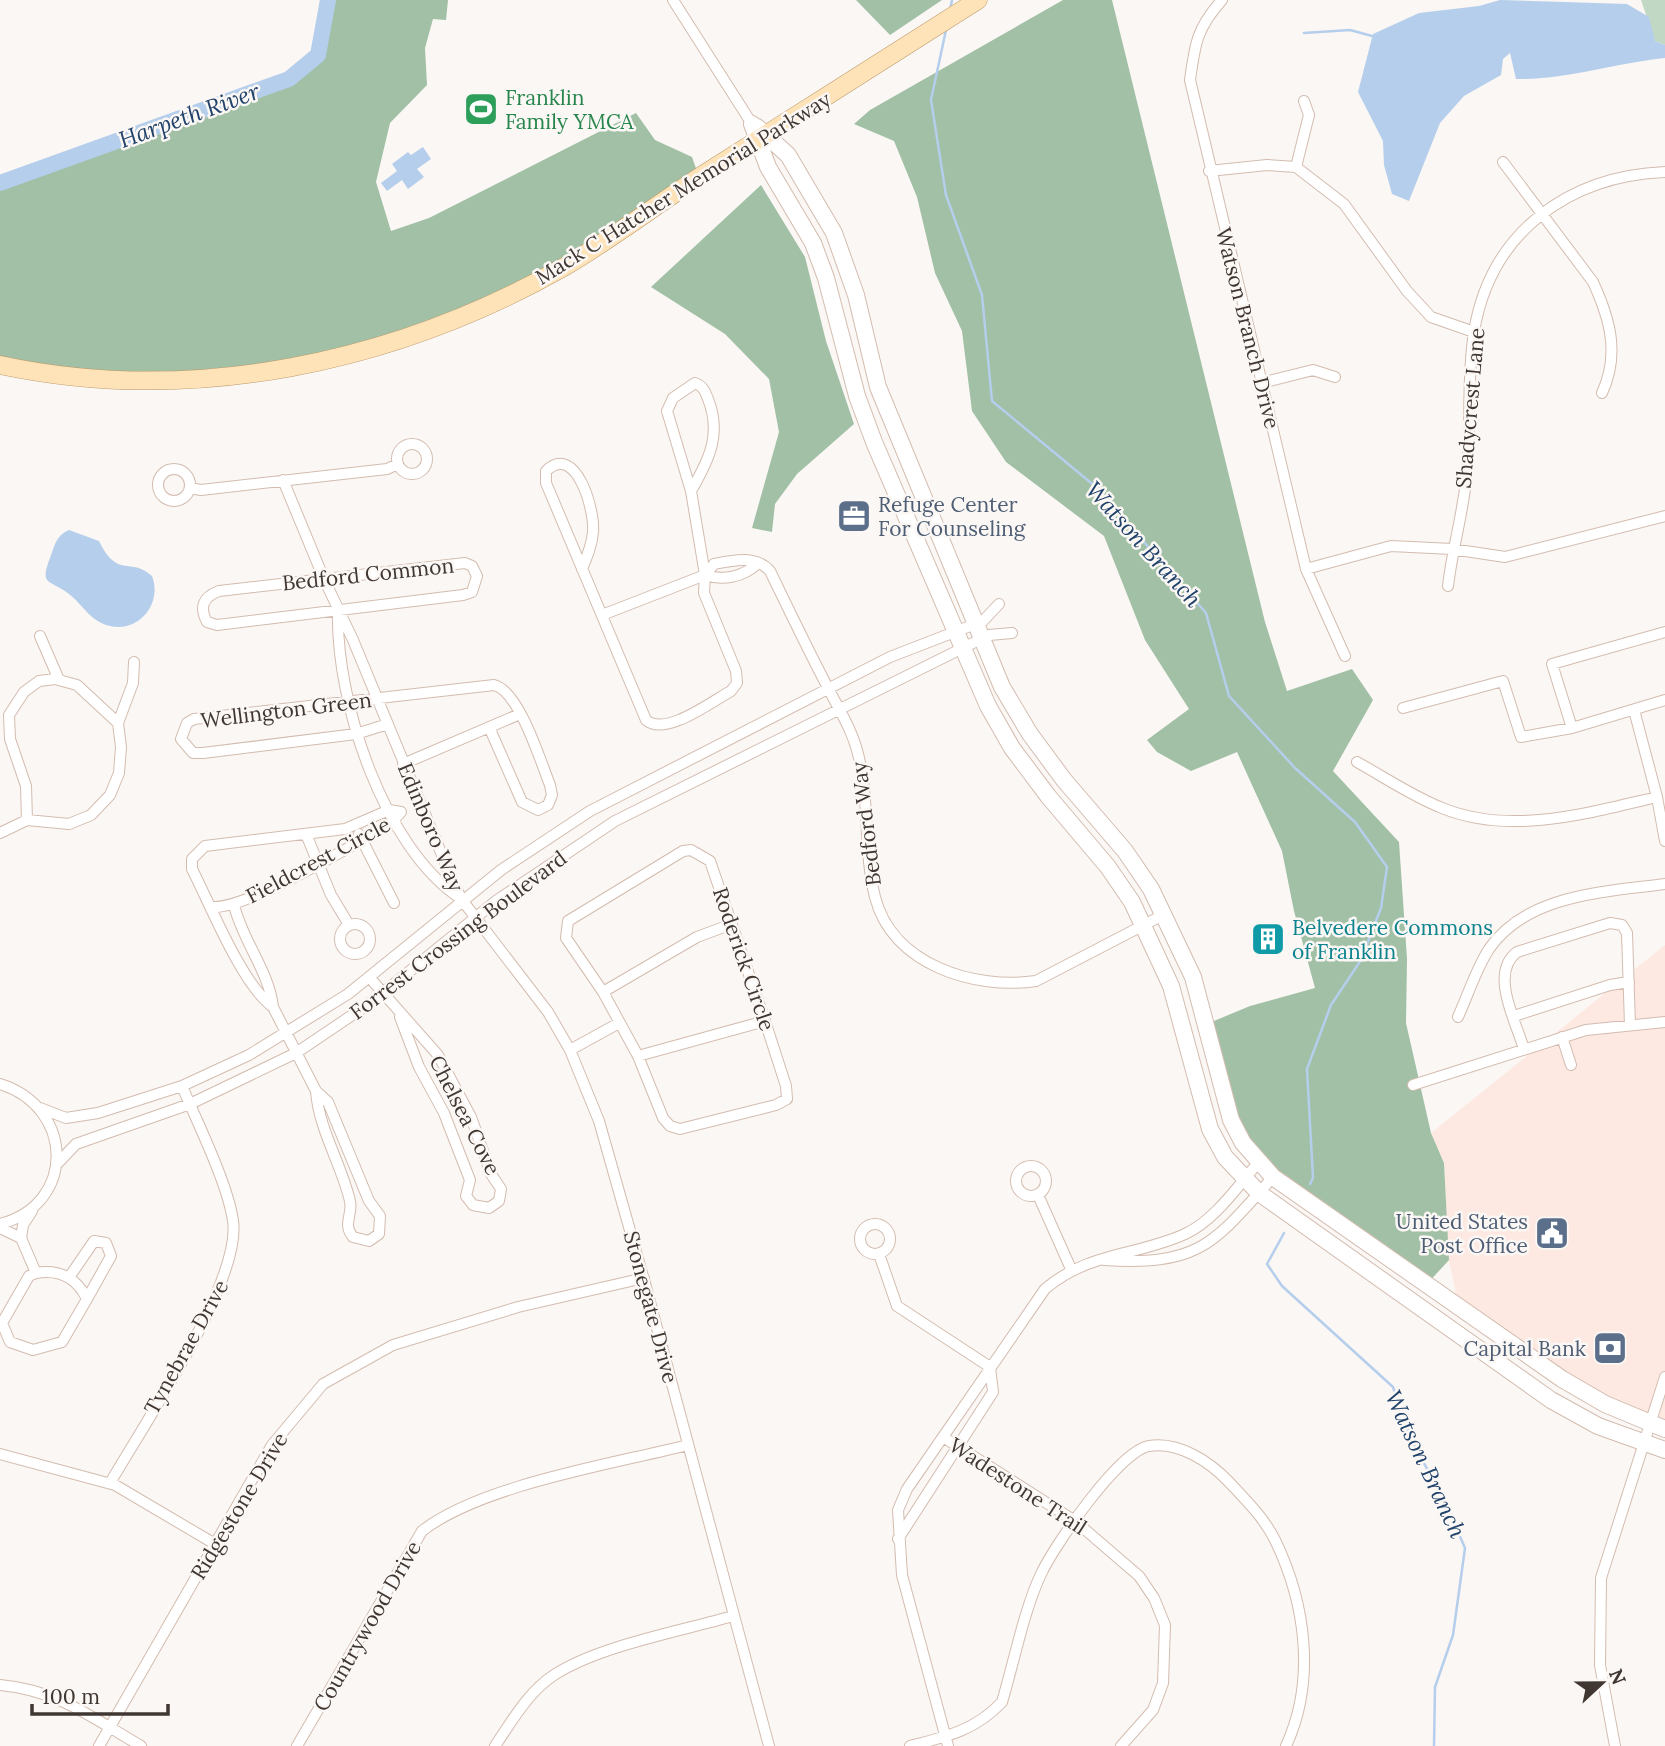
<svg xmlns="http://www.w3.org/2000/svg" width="1665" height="1746" viewBox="0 0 1665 1746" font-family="Lora,serif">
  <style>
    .commercial { fill: #fde9e2 }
    .green { fill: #c1d8c4 }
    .forest { fill: #a1c0a6 }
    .water { fill: #b5ceec }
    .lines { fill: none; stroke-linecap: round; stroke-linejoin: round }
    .stream { stroke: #b5ceec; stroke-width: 2.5 }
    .river { stroke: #b5ceec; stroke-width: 16 }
    .street-casing { stroke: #d3bcaf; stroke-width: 12 }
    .secondary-casing { stroke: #d3bcaf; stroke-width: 18 }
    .primary-casing { stroke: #bb9a6a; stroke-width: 19 }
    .street { stroke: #fff; stroke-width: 10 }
    .secondary { stroke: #fff; stroke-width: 16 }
    .primary { stroke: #fee2b8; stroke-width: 18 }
    .labels { text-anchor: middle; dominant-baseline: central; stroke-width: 5; stroke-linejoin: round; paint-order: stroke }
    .leisure-label { font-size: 21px; fill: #27864d; stroke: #fbf7f4; text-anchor: start }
    .street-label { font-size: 21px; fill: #403732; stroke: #fbf7f4 }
    .service-label { font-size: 21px; fill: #4e5e75; stroke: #fbf7f4; text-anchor: end }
    .culture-label { font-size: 21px; fill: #0d838f; stroke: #fbf7f4; text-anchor: start }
    .water-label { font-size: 23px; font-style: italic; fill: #20426b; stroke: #fbf7f4 }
  </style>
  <rect width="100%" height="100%" fill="#fbf7f4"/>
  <path class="commercial" d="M 1665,945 L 1665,1426 L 1605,1404 L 1459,1309 L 1449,1260 L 1444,1163 L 1431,1133 Z"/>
  <path class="green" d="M 1641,0 L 1665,0 L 1665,45 L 1655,41 Z"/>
  <path class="forest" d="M 328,0 L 448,0 L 446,20 L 433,19 L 425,48 L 427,85 L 390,123 L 376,182 L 391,231 L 429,218 L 636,113 L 655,140 L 692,157 L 699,177 L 592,250 L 435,328 L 218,377 L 0,365 L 0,183 L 289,79 L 317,55 Z
    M 856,0 L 942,0 L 890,35 Z
    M 1063,0 L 1112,0 L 1265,622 L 1287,691 L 1352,669 L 1373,700 L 1333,771 L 1399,842 L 1407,959 L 1406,1023 L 1431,1133 L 1444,1163 L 1449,1260 L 1426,1285 L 1345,1229 L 1243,1143 L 1209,1038 L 1214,1021 L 1250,1006 L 1315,988 L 1294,911 L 1282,851 L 1237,752 L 1191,771 L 1157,752 L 1147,740 L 1189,709 L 1145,640 L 1104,536 L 1006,462 L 972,411 L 962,331 L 935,273 L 917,197 L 894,141 L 854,124 L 870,110 Z
    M 761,185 L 805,257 L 826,341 L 854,424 L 797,474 L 775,504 L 772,532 L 752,528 L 779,432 L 769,379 L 725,334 L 651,287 Z"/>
  <path class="water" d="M 1500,0 L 1627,4 L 1649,17 L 1655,41 L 1665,45 L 1665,58 C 1615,63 1566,80 1516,79 L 1510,53 L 1503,59 L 1501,75 L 1464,96 L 1440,123 L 1409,201 L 1392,194 L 1384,165 L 1383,141 L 1358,92 L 1373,34 L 1419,13 L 1479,6 Z
    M 423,147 L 431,159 L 417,169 L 424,177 L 408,189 L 402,180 L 387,191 L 381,183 L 397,171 L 392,164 L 408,152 L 411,155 Z
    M 69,530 L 99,541 C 118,580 130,556 152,576 C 163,605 137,635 106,625 C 89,619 82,604 69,594 C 48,578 39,587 51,555 C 55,544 57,535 69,530 Z"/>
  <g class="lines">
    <path class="stream" d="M 950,10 L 952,0
      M 946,30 L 931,100 L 946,195 L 982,295 L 992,401 L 1096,487 L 1206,613 L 1229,696 L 1295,768 L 1355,822 L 1387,867 L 1381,908 L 1361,960 L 1331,1005 L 1307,1069 L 1313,1178 L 1310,1184
      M 1304,33 L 1350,30 L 1372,36
      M 1284,1233 L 1267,1264 L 1282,1286 L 1393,1387 L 1413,1443 L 1444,1500 L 1465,1548 L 1453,1635 L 1435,1687 L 1434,1746"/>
    <path class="river" d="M 0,183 L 289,79 L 318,55 L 328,0"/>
    <g class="street-casing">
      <path id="street" d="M 673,0 L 752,124
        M 1222,0 C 1197,28 1195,43 1190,80 L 1306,569 L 1345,656
        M 1503,162 L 1593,282 C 1610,319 1620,354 1602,393
        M 1296,167 L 1309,115 L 1304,101
        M 1209,171 L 1267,165 L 1296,167 L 1344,204 L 1407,291 L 1431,317 L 1474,332
        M 1261,383 L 1313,370 L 1335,377
        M397 459a15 15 0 1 1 30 0a15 15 0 1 1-30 0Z
        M158 485a16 16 0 1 1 32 0a16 16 0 1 1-32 0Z
        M 283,480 L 324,579 L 353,640 L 454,884 L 462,900 L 548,1012 L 570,1050 L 599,1121 L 646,1287 L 769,1746
        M 190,488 L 201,490 L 387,469 L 398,464
        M 465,563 L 472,566 L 477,576 L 472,592 L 463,595 L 217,625 L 207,622 C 199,607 203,597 219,591 Z
        M 582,569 C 587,557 592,545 593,532 C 595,510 576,442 546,471 L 546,483 L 646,720 C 665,737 711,702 731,691 L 737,683 L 736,671 L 704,593 L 705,575 L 691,491 L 667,411 L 673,398 L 695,383 C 703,386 705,391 708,399 C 722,434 709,460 691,491
        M 1306,569 L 1391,546 L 1452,549 L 1505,557 L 1665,516
        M 705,575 L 714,564 C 734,560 756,555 770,571 C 789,610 807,648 827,686 C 838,708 852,729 858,754 C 870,800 863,850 875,897 C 892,965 975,990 1036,981 L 1165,914
        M 705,575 C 723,581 743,577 757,564
        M 1448,586 C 1452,551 1462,517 1466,481 C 1472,432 1466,381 1474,332 C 1490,233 1568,176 1665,172
        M 338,613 C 336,702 384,848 460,898
        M 602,615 L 705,575
        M 40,636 L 59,680
        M 1403,708 L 1503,681 L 1521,737 L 1572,728 L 1665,700
        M 1634,710 L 1657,797 L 1665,841
        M 118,723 L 133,683 L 134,662
        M 388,724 L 356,734 L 203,753 L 193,753 L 181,739 L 187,723 L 194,719 L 494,685 C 519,691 540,760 550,785 L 552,795 L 548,805 L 538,810 L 522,802 L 489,727
        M 1572,728 L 1552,664 L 1665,632
        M 1357,762 C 1384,777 1412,796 1442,808 C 1511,836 1588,813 1657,797
        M 403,764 L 520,714
        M 0,833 L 27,820 L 69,824 L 91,815 L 110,795 L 119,773 L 121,747 L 118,723 L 77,685 L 55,679 L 39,681 L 24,692 L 9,715 L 10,739 L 26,786 L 27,820
        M 306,834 L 331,895 L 349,925
        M 359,834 L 394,903
        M 691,850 L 710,861 L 765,1021 L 786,1086 L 787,1099 L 776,1105 L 680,1129 L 670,1126 L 663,1118 L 638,1056 L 603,992 L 566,938 L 568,921 L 683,851 Z
        M 211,907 C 247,910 351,845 388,826 L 401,812 L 389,810 L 345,829 L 205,846 L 192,859 L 192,869 C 210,904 242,985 273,1007 C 269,971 242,940 234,905
        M340 939a15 15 0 1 1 30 0a15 15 0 1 1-30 0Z
        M 369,977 L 438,1055 L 471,1117 L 491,1174 L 501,1189 L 499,1201 L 489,1208 L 473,1205 L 466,1196 L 470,1180 L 461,1157 L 444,1113 L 419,1067 L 400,1017
        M 603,992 L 697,937 L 732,924
        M 273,1007 L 316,1091
        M 1514,1016 L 1610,985 L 1629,982
        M 1458,1017 C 1468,995 1476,969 1489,949 C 1527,894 1605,892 1665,884
        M 1562,1037 L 1571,1065
        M 1524,1049 C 1516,1022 1489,973 1517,952 L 1610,923 L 1622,925 L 1627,933 L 1630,1025
        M 570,1050 L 619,1023
        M 638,1056 L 765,1021
        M 0,1084 C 74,1107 77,1204 0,1224
        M 1413,1085 L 1586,1030 L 1665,1022
        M 316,1091 L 328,1102 L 369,1201 L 380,1216 L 379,1234 L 369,1241 L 353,1237 C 342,1224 353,1215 350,1201 C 341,1163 319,1130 316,1091 Z
        M 40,1108 L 66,1118 L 98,1113 L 182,1086 L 249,1055 L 348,994 L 501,870 L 590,811 L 890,657 L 983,621 L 999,604
        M 56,1165 L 76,1144 L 190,1104 L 296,1053 L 373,1001 L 496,901 L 615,821 L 989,635 L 1012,633
        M1016 1181a15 15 0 1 1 30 0a15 15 0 1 1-30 0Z
        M 1038,1195 L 1071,1269
        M860 1239a15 15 0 1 1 30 0a15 15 0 1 1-30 0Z
        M 0,1228 L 21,1238 L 23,1225 L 32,1211
        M 21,1238 L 36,1273 L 29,1276 L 2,1323 L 10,1342 L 33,1350 L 62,1342 L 87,1299 C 77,1278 59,1269 36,1273
        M 879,1254 L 897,1306 L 990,1367
        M 1104,1260 C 1200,1266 1213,1244 1273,1177
        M 70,1276 L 94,1241 L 106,1243 L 111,1256 L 87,1299
        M 943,1437 L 1075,1521 L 1139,1576 L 1154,1598 L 1165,1625 L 1163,1683 L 1153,1710 L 1121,1746
        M 0,1454 L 115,1485 L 215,1544
        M 110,1483 C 142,1427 242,1281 233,1221 C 228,1184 197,1122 182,1086
        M 898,1539 L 993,1392 L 990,1367
        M 0,1685 C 57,1690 93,1718 141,1746
        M 99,1746 L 272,1445 L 323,1384 L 393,1345 L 518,1307 L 644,1278
        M 297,1746 L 422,1531 C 481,1485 613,1464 688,1445
        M 495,1746 C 512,1721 528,1692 554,1675 C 598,1646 681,1631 733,1616
        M 910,1746 C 946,1737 976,1730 1002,1702 C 1014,1662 1024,1610 1041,1574 C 1054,1546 1119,1451 1149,1446 C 1179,1441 1210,1462 1229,1482 C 1246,1500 1264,1518 1275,1540 C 1306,1604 1316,1681 1286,1746
        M 948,1746 L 902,1575 L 898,1510 L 907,1489 L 1045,1289 C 1088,1252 1137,1256 1185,1234 C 1215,1220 1236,1188 1258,1163
        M 1615,1746 L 1600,1665 L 1601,1578 L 1665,1377"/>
    </g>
    <g class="secondary-casing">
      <path id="secondary" d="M 752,124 L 768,167 L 813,243 L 826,278 L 857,396 L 874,442 L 988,706 L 1012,748 L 1048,796 L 1108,867 L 1132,902 L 1171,986 L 1210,1129 L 1225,1157 L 1259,1193 L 1551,1400 L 1598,1426 L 1665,1450
        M 757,127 L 788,155 L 834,233 L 856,295 L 878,387 L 1002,687 L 1030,734 L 1064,780 L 1125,851 L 1151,889 L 1193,977 L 1231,1120 L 1243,1143 L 1273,1177 L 1562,1379 L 1605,1404 L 1665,1429"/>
    </g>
    <g class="primary-casing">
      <path id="primary" d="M 0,365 C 193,406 394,363 564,267 C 612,239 657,204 704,174 C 795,116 887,58 978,0"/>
    </g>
    <use href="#street" class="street"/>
    <use href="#secondary" class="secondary"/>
    <use href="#primary" class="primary"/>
  </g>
  <defs>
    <g id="stadium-square" transform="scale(1.75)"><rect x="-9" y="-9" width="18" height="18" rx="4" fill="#2e9e5b" stroke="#fbf7f4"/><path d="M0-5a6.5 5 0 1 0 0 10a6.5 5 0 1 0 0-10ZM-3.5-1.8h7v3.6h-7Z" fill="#fff"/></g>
    <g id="office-square" transform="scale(1.75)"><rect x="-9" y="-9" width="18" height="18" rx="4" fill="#5c6f8a" stroke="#fbf7f4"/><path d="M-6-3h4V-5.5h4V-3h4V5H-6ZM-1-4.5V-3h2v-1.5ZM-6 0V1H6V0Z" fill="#fff"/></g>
    <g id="building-square" transform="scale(1.75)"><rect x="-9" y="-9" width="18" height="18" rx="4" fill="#0f9aa8" stroke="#fbf7f4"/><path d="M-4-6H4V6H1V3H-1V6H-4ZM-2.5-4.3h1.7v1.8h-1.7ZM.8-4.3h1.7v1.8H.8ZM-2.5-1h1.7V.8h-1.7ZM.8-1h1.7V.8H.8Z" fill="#fff"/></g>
    <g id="civic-square" transform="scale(1.75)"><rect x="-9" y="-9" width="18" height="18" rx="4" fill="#5c6f8a" stroke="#fbf7f4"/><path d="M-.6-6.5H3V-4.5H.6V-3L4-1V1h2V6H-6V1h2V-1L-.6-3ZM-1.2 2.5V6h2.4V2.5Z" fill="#fff"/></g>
    <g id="bank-square" transform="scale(1.75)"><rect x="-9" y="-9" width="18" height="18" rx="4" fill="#5c6f8a" stroke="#fbf7f4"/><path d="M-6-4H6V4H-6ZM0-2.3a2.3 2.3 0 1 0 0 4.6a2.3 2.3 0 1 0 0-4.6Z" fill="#fff"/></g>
  </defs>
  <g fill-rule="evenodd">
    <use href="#stadium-square" x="481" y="109"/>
    <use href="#office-square" x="854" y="516"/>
    <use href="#building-square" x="1268" y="939"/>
    <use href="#civic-square" x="1552" y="1233"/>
    <use href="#bank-square" x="1610" y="1348"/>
  </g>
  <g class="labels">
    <g class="leisure-label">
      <text x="505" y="97">Franklin<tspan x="505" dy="24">Family YMCA</tspan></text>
    </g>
    <g class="street-label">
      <text transform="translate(683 188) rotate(-32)">Mack C Hatcher Memorial Parkway</text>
      <text transform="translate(1248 328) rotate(76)">Watson Branch Drive</text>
      <text transform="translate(1470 408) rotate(-85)">Shadycrest Lane</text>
      <text transform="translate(368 574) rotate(-6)">Bedford Common</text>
      <text transform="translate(286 710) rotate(-7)">Wellington Green</text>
      <text transform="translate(866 824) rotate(-97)">Bedford Way</text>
      <text transform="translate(431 827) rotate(67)">Edinboro Way</text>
      <text transform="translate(318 860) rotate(-28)">Fieldcrest Circle</text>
      <text transform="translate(458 935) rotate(-37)">Forrest Crossing Boulevard</text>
      <text transform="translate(744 959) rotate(71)">Roderick Circle</text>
      <text transform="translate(465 1115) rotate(63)">Chelsea Cove</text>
      <text transform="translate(651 1307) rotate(75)">Stonegate Drive</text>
      <text transform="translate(186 1347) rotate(-61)">Tynebrae Drive</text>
      <text transform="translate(1018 1486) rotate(33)">Wadestone Trail</text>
      <text transform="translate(239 1506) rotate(-59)">Ridgestone Drive</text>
      <text transform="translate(367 1626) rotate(-60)">Countrywood Drive</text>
    </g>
    <g class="service-label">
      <text x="878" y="504" text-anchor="start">Refuge Center<tspan x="878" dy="24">For Counseling</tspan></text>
      <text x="1528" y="1221">United States<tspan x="1528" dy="24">Post Office</tspan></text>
      <text x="1586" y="1348">Capital Bank</text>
    </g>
    <g class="culture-label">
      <text x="1292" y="927">Belvedere Commons<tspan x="1292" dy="24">of Franklin</tspan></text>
    </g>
    <g class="water-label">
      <text transform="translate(189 115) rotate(-20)">Harpeth River</text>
      <text transform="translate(1144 544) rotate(48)">Watson Branch</text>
      <text transform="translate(1426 1464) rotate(65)">Watson Branch</text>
    </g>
  </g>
  <g transform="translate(1602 1683) rotate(68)" stroke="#fbf7f4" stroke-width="5" paint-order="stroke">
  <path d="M0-5L12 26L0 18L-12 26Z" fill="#403732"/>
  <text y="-10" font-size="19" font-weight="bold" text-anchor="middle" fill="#403732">N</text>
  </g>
  <path d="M32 1704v10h136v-10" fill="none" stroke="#403732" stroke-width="3.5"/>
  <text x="42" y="1704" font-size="21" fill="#403732" stroke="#fbf7f4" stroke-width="5" paint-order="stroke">100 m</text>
</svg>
